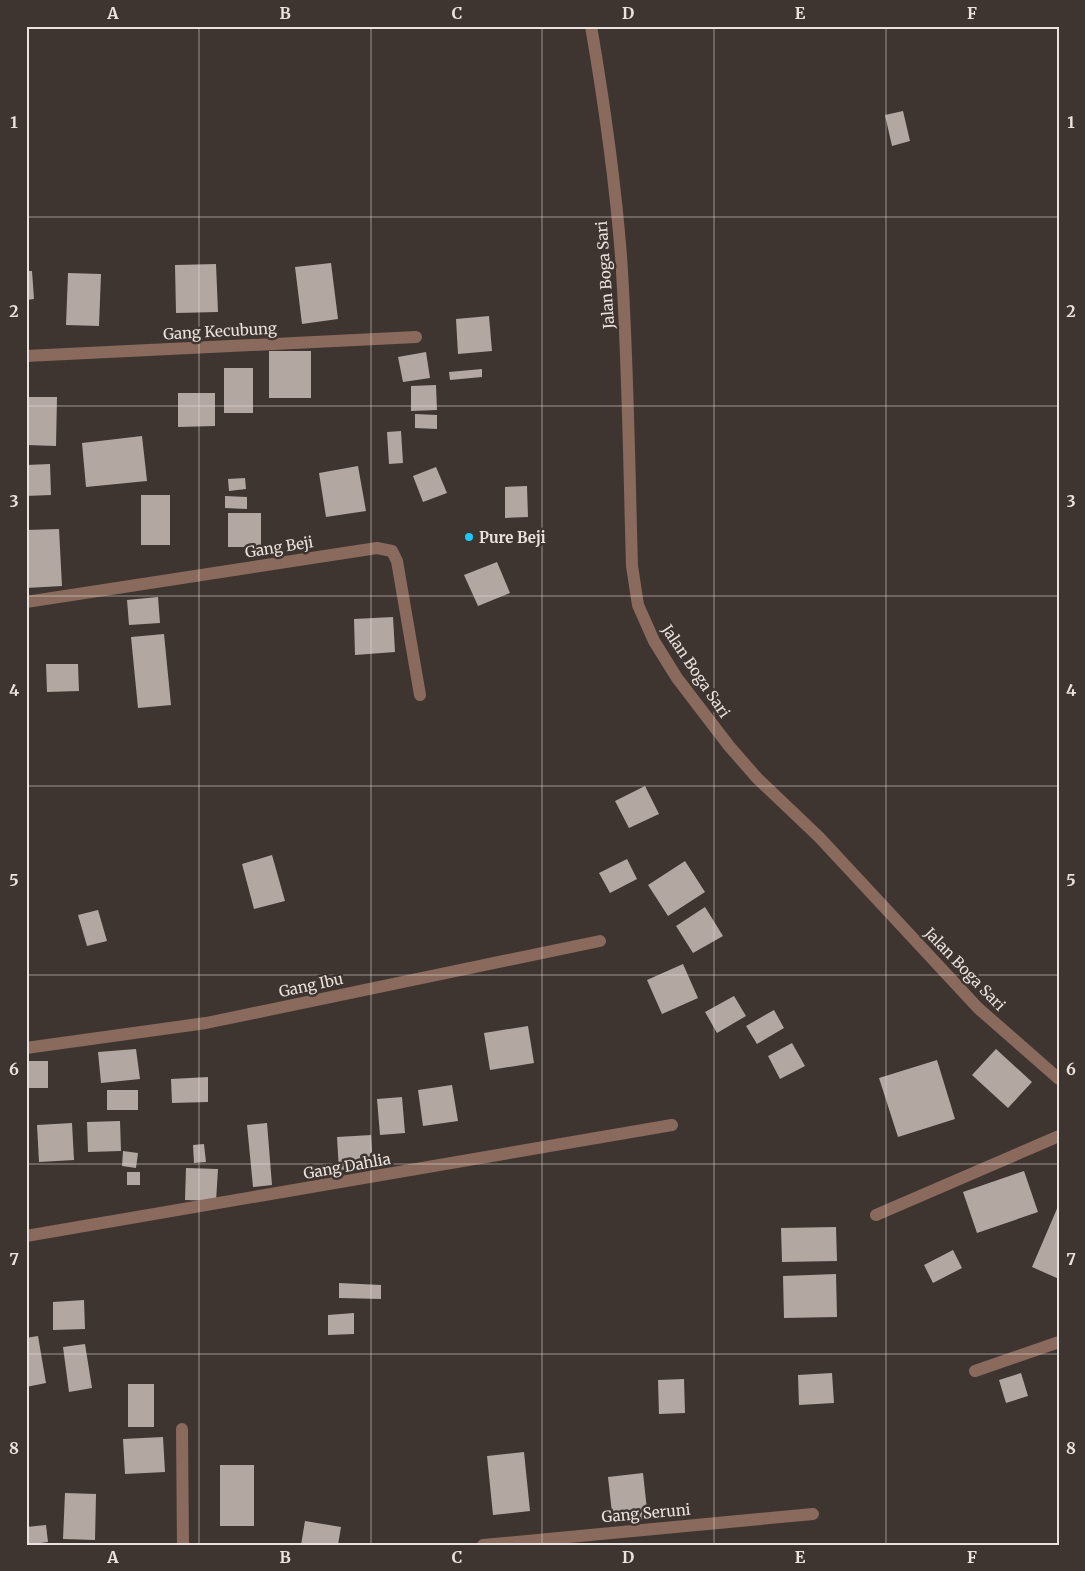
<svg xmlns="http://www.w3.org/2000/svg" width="1085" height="1571" viewBox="0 0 1085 1571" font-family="Merriweather,serif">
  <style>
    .building { fill: #b3a7a2 }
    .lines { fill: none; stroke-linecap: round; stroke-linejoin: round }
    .minor { stroke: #896a5d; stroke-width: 12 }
    .grid { fill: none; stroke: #e9e2df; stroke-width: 1; stroke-opacity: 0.55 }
    .poi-dot { fill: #1bcafc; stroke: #3f3530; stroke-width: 2 }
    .labels { text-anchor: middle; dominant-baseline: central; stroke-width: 5; stroke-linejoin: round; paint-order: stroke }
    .street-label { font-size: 15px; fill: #e9e2df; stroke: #3f3530 }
    .poi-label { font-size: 15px; font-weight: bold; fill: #e9e2df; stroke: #3f3530; text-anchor: start }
    .neatline { fill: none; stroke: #e9e2df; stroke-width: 2 }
    .grid-label { font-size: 16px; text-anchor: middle; font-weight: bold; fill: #e9e2df }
  </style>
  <rect width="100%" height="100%" fill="#3f3530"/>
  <path class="building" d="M 903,111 L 910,141 L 892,146 L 885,115 Z
    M 331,263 L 338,319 L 302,324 L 295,267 Z
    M 216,264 L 218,312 L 176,313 L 175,265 Z
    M 26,271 L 32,271 L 34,299 L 26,300 Z
    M 68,273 L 101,274 L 99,326 L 66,325 Z
    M 489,316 L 492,351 L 458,354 L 456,319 Z
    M 269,351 L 311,351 L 311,398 L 269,398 Z
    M 426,352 L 430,378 L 403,382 L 398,357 Z
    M 224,368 L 253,368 L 253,413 L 224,413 Z
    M 482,369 L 482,377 L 450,380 L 449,372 Z
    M 436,385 L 437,410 L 411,411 L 411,386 Z
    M 178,393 L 215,393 L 215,426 L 178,427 Z
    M 27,397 L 57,397 L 56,446 L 26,445 Z
    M 415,414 L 437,415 L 437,429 L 415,428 Z
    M 401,431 L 403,463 L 389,464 L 387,432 Z
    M 142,436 L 147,481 L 86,487 L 82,443 Z
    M 50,464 L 51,495 L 26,496 L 26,465 Z
    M 358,466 L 366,511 L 326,517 L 319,473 Z
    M 436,467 L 447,493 L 423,502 L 413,476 Z
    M 245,478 L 246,489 L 229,491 L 228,479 Z
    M 527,486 L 528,517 L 505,518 L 505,487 Z
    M 141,495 L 170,495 L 170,545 L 141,545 Z
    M 225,496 L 247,497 L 247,509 L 225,508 Z
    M 228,513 L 261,513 L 261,547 L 228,547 Z
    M 59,529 L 62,586 L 26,588 L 26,530 Z
    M 497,562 L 510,593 L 478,606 L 464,575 Z
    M 158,597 L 160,623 L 129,625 L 127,600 Z
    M 393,617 L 395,652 L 355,655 L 354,619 Z
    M 164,634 L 171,705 L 138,708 L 131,637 Z
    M 46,664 L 78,664 L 79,691 L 47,692 Z
    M 645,786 L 659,814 L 629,828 L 615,801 Z
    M 272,855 L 285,901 L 254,909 L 242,864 Z
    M 627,859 L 637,879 L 610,893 L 599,873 Z
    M 685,861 L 705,892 L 668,916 L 648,885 Z
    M 705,907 L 723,936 L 693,953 L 676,926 Z
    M 98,910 L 107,941 L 87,946 L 78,915 Z
    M 683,964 L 698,998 L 662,1014 L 647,980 Z
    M 734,996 L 746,1016 L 717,1033 L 705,1012 Z
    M 774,1010 L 784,1028 L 757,1044 L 746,1026 Z
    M 528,1026 L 534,1063 L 490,1070 L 484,1033 Z
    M 792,1043 L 805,1066 L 780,1079 L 768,1056 Z
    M 136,1049 L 140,1079 L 101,1083 L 98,1052 Z
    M 996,1049 L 1032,1082 L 1008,1108 L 972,1075 Z
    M 937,1060 L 955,1119 L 898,1137 L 879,1078 Z
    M 26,1061 L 48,1061 L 48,1088 L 26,1088 Z
    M 208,1077 L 208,1102 L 172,1103 L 171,1079 Z
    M 452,1085 L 458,1121 L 423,1126 L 418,1090 Z
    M 107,1090 L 138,1090 L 138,1110 L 107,1110 Z
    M 402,1097 L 405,1133 L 380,1135 L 377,1099 Z
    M 120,1121 L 121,1151 L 88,1152 L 87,1122 Z
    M 72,1123 L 74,1160 L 39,1162 L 37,1125 Z
    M 267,1123 L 272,1185 L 253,1187 L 247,1125 Z
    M 371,1135 L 373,1168 L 339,1170 L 337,1137 Z
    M 204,1144 L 206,1162 L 194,1163 L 193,1145 Z
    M 123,1151 L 138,1153 L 136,1168 L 122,1166 Z
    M 186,1168 L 218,1169 L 216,1201 L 185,1200 Z
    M 1024,1171 L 1038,1212 L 977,1233 L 963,1192 Z
    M 127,1172 L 140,1172 L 140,1185 L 127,1185 Z
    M 1059,1204 L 1059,1279 L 1032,1267 Z
    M 836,1227 L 837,1261 L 782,1262 L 781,1228 Z
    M 953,1250 L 962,1268 L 933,1283 L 924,1265 Z
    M 836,1274 L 837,1317 L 784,1318 L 783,1276 Z
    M 339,1283 L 381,1285 L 381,1299 L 339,1298 Z
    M 84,1300 L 85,1329 L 53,1330 L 53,1302 Z
    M 354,1313 L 354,1334 L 328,1335 L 328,1315 Z
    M 38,1336 L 46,1383 L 26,1387 L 26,1338 Z
    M 85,1344 L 92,1388 L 69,1392 L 63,1347 Z
    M 832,1373 L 834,1403 L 799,1405 L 798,1375 Z
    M 1021,1373 L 1028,1396 L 1006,1403 L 999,1380 Z
    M 684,1379 L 685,1413 L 659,1414 L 658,1380 Z
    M 128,1384 L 154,1384 L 154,1427 L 128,1427 Z
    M 163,1437 L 165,1472 L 125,1474 L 123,1439 Z
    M 524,1452 L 530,1511 L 493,1515 L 487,1456 Z
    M 220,1465 L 254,1465 L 254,1526 L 220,1526 Z
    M 643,1473 L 648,1519 L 613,1522 L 608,1477 Z
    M 65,1493 L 96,1494 L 95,1540 L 63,1539 Z
    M 305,1521 L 341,1527 L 338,1545 L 301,1545 Z
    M 46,1525 L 48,1542 L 26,1545 L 26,1527 Z"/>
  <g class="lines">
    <path class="minor" d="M 591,26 C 604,102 615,179 621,256 C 628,359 629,463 632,566 L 638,605 L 654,641 L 677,678 L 729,746 L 757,778 L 819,837 L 978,1008 L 1059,1079
      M 26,356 L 416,337
      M 26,602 L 377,548 L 392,551 L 397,561 L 420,695
      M 26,1048 L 206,1023 L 600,941
      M 876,1215 L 1059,1136
      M 26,1236 L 672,1125
      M 975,1371 L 1059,1342
      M 182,1429 L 183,1545
      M 483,1545 L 813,1514"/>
  </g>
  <path class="grid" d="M 199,26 L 199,1545M 371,26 L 371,1545M 542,26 L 542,1545M 714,26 L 714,1545M 886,26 L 886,1545M 26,217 L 1059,217M 26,406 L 1059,406M 26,596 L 1059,596M 26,786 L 1059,786M 26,975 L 1059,975M 26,1164 L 1059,1164M 26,1354 L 1059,1354"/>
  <circle class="poi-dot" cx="469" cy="537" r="5"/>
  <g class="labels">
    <g class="street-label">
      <text transform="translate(605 275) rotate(-94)">Jalan Boga Sari</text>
      <text transform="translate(220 331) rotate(-3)">Gang Kecubung</text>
      <text transform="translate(279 547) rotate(-9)">Gang Beji</text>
      <text transform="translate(696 671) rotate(56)">Jalan Boga Sari</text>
      <text transform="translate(965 969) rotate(46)">Jalan Boga Sari</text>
      <text transform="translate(311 985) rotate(-12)">Gang Ibu</text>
      <text transform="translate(347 1166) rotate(-10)">Gang Dahlia</text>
      <text transform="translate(646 1513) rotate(-5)">Gang Seruni</text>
    </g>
    <g class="poi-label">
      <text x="479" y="537">Pure Beji</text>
    </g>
  </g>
  <rect width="1085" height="1571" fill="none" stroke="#3f3530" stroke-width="55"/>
  <rect x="28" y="28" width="1030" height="1516" class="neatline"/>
  <g class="grid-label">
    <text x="113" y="19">A</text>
    <text x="285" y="19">B</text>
    <text x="457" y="19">C</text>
    <text x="628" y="19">D</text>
    <text x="800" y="19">E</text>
    <text x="972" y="19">F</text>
    <text x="14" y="128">1</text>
    <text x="1071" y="128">1</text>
    <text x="14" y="317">2</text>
    <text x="1071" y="317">2</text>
    <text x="14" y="507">3</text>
    <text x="1071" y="507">3</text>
    <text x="14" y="696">4</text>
    <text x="1071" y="696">4</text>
    <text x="14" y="886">5</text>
    <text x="1071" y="886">5</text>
    <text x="14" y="1075">6</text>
    <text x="1071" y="1075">6</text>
    <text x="14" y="1265">7</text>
    <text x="1071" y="1265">7</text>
    <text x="14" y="1454">8</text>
    <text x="1071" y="1454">8</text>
    <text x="113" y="1563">A</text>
    <text x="285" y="1563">B</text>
    <text x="457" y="1563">C</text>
    <text x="628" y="1563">D</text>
    <text x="800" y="1563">E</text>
    <text x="972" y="1563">F</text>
  </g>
</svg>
